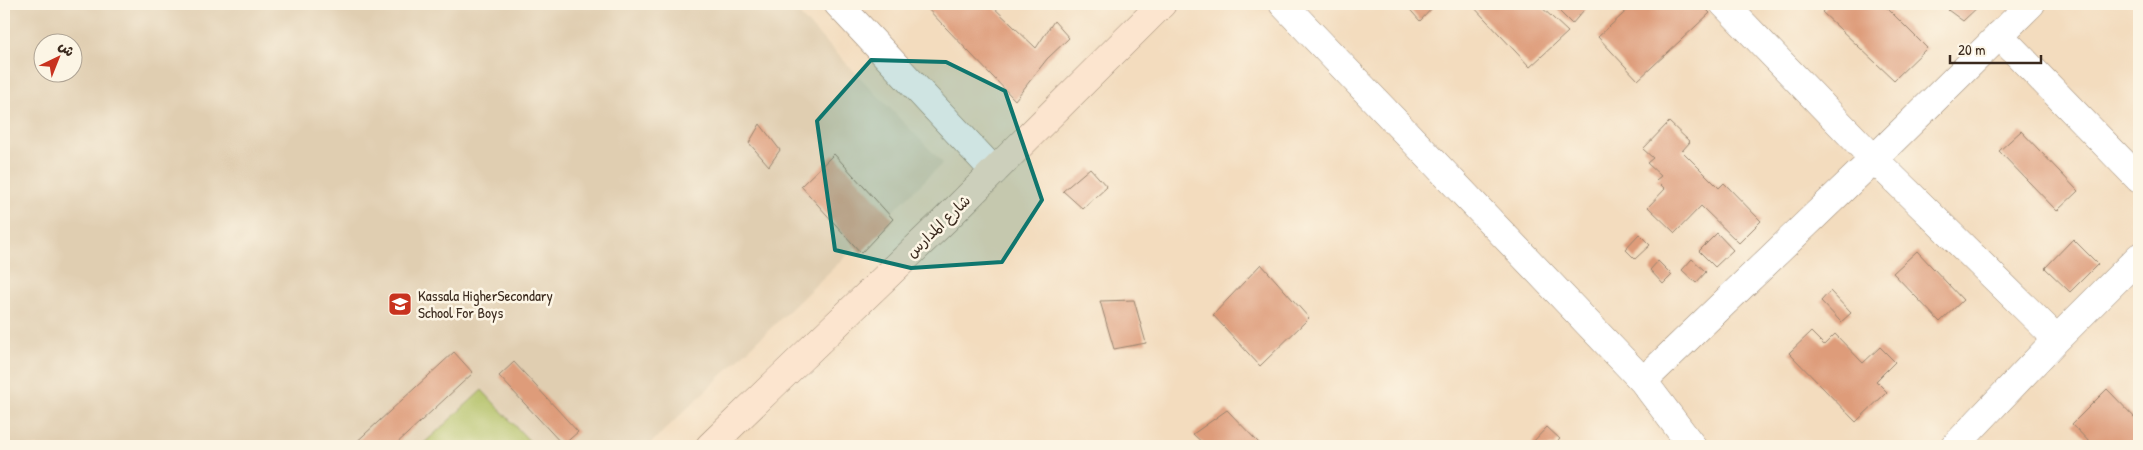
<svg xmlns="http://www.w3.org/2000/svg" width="2143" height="450" viewBox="0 0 2143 450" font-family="'Patrick Hand','Playpen Sans Arabic',sans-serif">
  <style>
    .built { fill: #e0ceb1; fill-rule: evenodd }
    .green { fill: #aebe60; stroke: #74743f }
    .building { fill: #de9c7a }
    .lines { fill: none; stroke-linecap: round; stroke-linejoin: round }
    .street-casing { stroke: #97836e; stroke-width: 29 }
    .secondary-casing { stroke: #97836e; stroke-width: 29 }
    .street { stroke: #fff; stroke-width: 28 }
    .secondary { stroke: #fce5cf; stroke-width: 28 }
    .marked { fill: #0f766e; fill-opacity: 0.2; stroke: #0f766e; stroke-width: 4; stroke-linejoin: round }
    .labels { text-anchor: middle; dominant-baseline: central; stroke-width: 5; stroke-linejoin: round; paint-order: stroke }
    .street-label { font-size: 15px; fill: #3b2a1e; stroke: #fcf5e5 }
    .poi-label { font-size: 15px; fill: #3b2a1e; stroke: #fcf5e5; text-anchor: start }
  </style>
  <rect width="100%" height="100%" fill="#fcf5e5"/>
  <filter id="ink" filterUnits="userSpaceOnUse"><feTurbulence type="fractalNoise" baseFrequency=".02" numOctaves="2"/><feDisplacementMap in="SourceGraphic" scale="10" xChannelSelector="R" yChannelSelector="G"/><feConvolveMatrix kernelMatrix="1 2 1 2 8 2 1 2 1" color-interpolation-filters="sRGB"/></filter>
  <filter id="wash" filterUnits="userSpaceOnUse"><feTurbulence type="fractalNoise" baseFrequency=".0096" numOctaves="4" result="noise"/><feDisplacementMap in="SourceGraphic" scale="20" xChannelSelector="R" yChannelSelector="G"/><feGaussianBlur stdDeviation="1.12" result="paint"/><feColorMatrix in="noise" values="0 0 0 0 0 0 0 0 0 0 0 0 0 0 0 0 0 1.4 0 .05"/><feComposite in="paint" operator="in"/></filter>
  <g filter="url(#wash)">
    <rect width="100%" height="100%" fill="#f3dcbe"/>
    <path class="built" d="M 4,4 L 789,4 L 943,163 L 648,446 L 4,446 ZM 42,42 L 72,42 L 72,72 L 42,72 Z"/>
    <path class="green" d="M 482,390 L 534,446 L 421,446 Z"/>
    <g id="blocks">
      <path class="building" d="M 923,4 L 990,4 L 1036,48 L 1054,21 L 1069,38 L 1047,59 L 1015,100 Z
        M 1405,4 L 1436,4 L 1420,21 Z
        M 1471,4 L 1538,4 L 1568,32 L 1530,67 Z
        M 1552,4 L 1589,4 L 1572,24 Z
        M 1634,4 L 1701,4 L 1710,13 L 1638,80 L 1598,37 Z
        M 1829,4 L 1883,4 L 1927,48 L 1894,80 L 1822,12 Z
        M 1954,4 L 1981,4 L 1963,21 L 1948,10 Z
        M 1669,122 L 1690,142 L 1682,151 L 1719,188 L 1724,183 L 1761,221 L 1739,243 L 1701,206 L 1675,233 L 1648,207 L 1665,189 L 1656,180 L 1661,176 L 1647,163 L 1653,158 L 1643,149 Z
        M 760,124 L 780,150 L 769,166 L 749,143 Z
        M 2021,131 L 2078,191 L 2057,211 L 1999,151 Z
        M 834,154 L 893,219 L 861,253 L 801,186 Z
        M 1090,168 L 1107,187 L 1083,209 L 1063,191 Z
        M 1717,233 L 1733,250 L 1715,267 L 1699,251 Z
        M 1639,234 L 1650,245 L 1635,259 L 1625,249 Z
        M 2073,239 L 2098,264 L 2070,292 L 2045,268 Z
        M 1917,251 L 1963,300 L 1940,322 L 1893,273 Z
        M 1692,259 L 1706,272 L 1696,283 L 1682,270 Z
        M 1658,261 L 1672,275 L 1663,284 L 1650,270 Z
        M 1261,264 L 1309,318 L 1260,366 L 1213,315 Z
        M 1830,291 L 1851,313 L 1841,322 L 1821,301 Z
        M 1134,300 L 1146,343 L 1114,349 L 1100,301 Z
        M 1811,332 L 1824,345 L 1835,334 L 1863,363 L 1880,347 L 1895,362 L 1876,381 L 1887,392 L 1856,422 L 1789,353 Z
        M 454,352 L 473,373 L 394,446 L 352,446 Z
        M 514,362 L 578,432 L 563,445 L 499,376 Z
        M 2107,389 L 2139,422 L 2139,446 L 2093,446 L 2072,424 Z
        M 1227,410 L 1259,443 L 1256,446 L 1206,446 L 1193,434 Z
        M 1547,427 L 1560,439 L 1553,446 L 1536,446 L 1532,443 Z"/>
    </g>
  </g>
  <g filter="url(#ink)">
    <use href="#blocks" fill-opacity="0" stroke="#97836e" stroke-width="1"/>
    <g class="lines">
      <g class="street-casing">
        <path id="street" d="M 838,4 L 994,171
          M 1283,4 L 1643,381 L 1692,446
          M 1724,4 L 1874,159 L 2057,339
          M 1999,35 L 2139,179
          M 1643,381 L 1874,159 L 2031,4
          M 1955,446 L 2057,339 L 2139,257"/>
      </g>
      <g class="secondary-casing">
        <path id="secondary" d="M 710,446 L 946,219 L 1162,4"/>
      </g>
      <use href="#street" class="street"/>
      <use href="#secondary" class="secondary"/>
    </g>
  </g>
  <path class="marked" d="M 871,60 L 946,62 L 1005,91 L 1042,200 L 1002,262 L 911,268 L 835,250 L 817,121 Z"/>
  <defs>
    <g id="school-square" transform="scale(1.25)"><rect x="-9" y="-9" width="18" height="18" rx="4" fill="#c8321e" stroke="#fcf5e5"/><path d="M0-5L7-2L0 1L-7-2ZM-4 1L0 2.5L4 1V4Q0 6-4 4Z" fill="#fff"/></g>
  </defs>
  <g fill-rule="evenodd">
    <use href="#school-square" x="400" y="304"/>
  </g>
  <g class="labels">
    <g class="street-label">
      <text transform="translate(938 226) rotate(-44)">شارع المدارس</text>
    </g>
    <g class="poi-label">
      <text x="418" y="295">Kassala HigherSecondary<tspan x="418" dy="17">School For Boys</tspan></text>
    </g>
  </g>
  <rect width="2143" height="450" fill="none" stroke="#fcf5e5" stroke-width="20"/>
  <g transform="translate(58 58) rotate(43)"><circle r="24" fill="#fcf5e5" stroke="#afa495"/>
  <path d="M0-4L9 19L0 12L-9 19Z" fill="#c8321e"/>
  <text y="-8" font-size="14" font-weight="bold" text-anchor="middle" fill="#3b2a1e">ش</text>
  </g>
  <path d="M1950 55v8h91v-8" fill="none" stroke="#3b2a1e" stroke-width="2.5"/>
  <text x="1958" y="55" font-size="15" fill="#3b2a1e" stroke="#fcf5e5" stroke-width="4" paint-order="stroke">20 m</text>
</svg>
